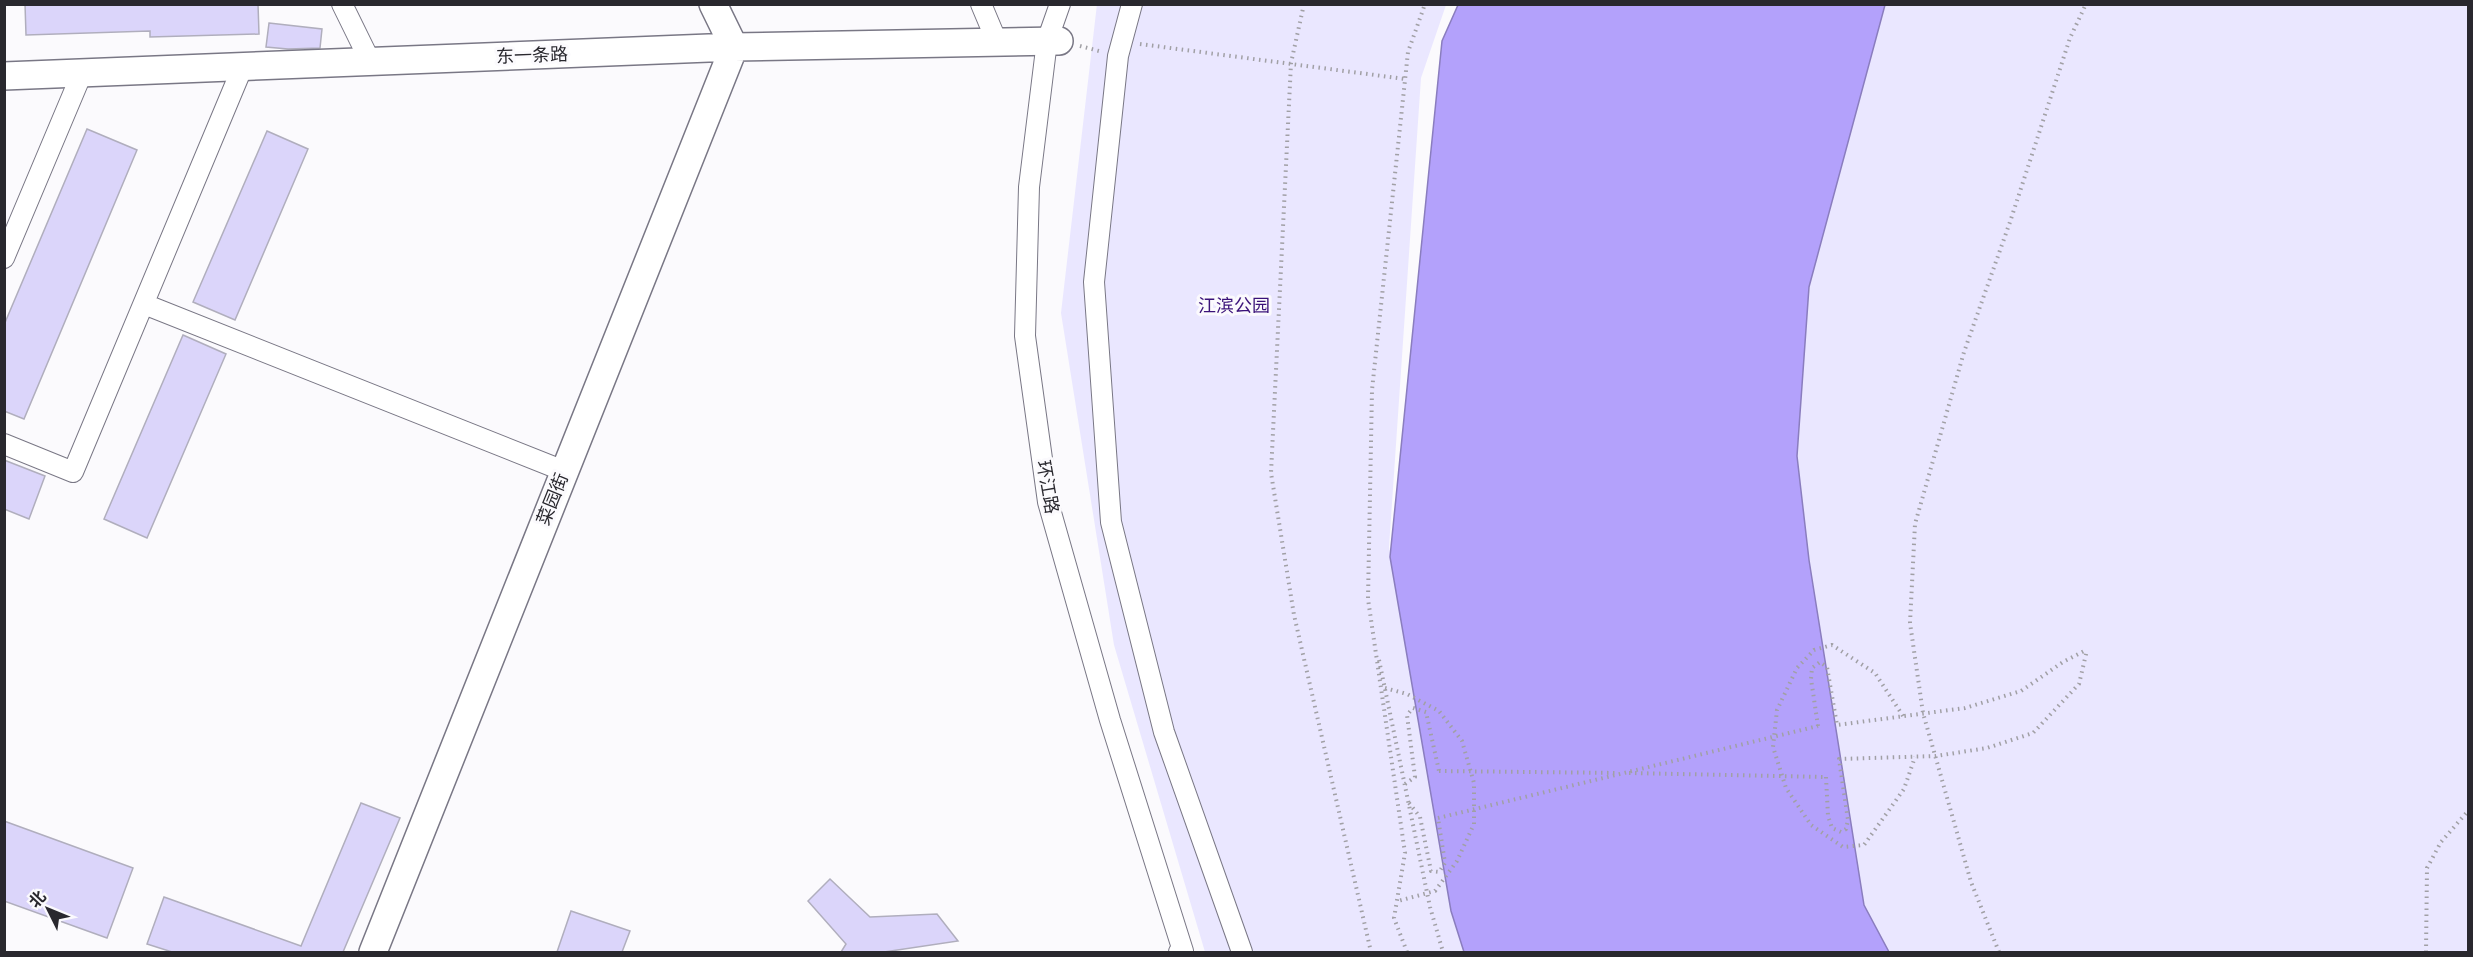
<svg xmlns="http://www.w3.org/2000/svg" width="2473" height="957" viewBox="0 0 2473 957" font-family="Quicksand,'Noto Sans SC',sans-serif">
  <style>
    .green { fill: #eae7ff }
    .water { fill: #b3a1fb; stroke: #8a7dbe; stroke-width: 1.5 }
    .building { fill: #dbd5fa; stroke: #b0aebd; stroke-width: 1.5 }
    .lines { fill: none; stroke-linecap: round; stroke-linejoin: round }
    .street-casing { stroke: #797785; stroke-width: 22 }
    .secondary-casing { stroke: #797785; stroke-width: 30 }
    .path { stroke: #a1a0a5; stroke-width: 4; stroke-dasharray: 1.5 4.5; stroke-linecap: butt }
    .street { stroke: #fff; stroke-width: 20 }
    .secondary { stroke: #fff; stroke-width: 27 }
    .path-bridge { stroke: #a1a0a5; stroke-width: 4; stroke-dasharray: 1.5 4.5; stroke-linecap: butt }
    .labels { text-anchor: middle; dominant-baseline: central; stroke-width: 6; stroke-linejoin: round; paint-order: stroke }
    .street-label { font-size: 18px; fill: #29282e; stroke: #fbfafd }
    .park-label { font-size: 18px; fill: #3a1279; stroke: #fbfafd }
  </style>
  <rect width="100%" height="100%" fill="#fbfafd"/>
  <path class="green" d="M 1097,4 L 1446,5 L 1421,78 L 1389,547 L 1451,911 L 1464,952 L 1205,952 L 1114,645 L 1061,313 Z
    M 1885,5 L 2468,5 L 2468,952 L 1889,952 L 1864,905 L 1809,560 L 1797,456 L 1809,287 Z"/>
  <path class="water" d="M 1458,5 L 1885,5 L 1809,287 L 1797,456 L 1809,560 L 1864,905 L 1889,952 L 1464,952 L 1451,911 L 1390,557 L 1442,41 Z"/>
  <path class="building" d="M 25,4 L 258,4 L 259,34 L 150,37 L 150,31 L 26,35 Z
    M 269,23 L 322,29 L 320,48 L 288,49 L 266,47 Z
    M 87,129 L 137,150 L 24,419 L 4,411 L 4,325 Z
    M 267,131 L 308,149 L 235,320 L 193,302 Z
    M 183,335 L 226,354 L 147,538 L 104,519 Z
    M 4,460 L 45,476 L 29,519 L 4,509 Z
    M 361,803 L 400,818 L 343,952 L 172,952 L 147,944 L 164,897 L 301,946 Z
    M 4,821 L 133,868 L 107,938 L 4,901 Z
    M 830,879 L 870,917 L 937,914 L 958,941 L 884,952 L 841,952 L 846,944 L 808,901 Z
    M 571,911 L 630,931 L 622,952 L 557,952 Z"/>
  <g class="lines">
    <g class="street-casing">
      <path id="street" d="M 342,4 L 370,61
        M 981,4 L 997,42
        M 1060,4 L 1047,41 L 1029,187 L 1025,336 L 1048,502 L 1110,720 L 1183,951 L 1179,952
        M 1132,4 L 1118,56 L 1094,282 L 1111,522 L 1164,732 L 1242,952
        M 4,258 L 82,73
        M 144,304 L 564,471
        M 4,444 L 73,472 L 243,66"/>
    </g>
    <g class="secondary-casing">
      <path id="secondary" d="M 4,76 L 734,47 L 1059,41
        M 373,952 L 734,47 L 713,4"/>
    </g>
    <path class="path" d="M 1304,4 L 1291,63 L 1271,473 L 1294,615 L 1371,952
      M 1140,44 L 1405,79
      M 1080,46 L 1099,51
      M 1379,660 L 1430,907 L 1443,952
      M 1385,688 L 1407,694 L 1439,711 L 1462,741 L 1474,783 L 1474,824 L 1457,861 L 1435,891 L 1398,901
      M 1903,716 L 1875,673 L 1832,645 L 1814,650 L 1797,668 L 1777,710 L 1773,747 L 1786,788 L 1811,825 L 1843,847 L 1864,845 L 1904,789 L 1915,757
      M 1818,726 L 1811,679 L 1812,668 L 1820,662 L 1827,667 L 1837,725 L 1965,708 L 2021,691 L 2063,662 L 2086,650
      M 1826,777 L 1828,816 L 1832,828 L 1841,832 L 1846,829 L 1848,820 L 1839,759 L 1936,756 L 1987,748 L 2033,733 L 2079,684 L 2087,650
      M 1405,784 L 1415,777 L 1407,715 L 1413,708 L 1426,712 L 1439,771
      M 1409,803 L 1420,817 L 1431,871 L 1439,872 L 1445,863 L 1438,818
      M 1407,952 L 1394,918 L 1405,853 L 1368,599 L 1372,390 L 1408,52 L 1425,4
      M 1999,952 L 1971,882 L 1923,713 L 1910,623 L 1915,524 L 1964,352 L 2010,222 L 2070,38 L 2086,4
      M 2426,952 L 2427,868 L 2441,842 L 2468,811"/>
    <use href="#street" class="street"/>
    <use href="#secondary" class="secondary"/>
    <path class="path-bridge" d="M 1439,771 L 1619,773
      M 1629,773 L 1826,777
      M 1438,818 L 1818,726"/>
  </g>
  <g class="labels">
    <g class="street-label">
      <text transform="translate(532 55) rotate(-2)">东一条路</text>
      <text transform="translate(1048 487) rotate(80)">环江路</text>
      <text transform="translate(552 499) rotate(-68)">菜园街</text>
    </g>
    <g class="park-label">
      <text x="1234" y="305">江滨公园</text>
    </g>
  </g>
  <rect width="2473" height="957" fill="none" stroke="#29282e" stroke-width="12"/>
  <g transform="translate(48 909) rotate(313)" stroke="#fbfafd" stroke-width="4.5" paint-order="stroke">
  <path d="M0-4.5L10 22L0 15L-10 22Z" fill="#29282e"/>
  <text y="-9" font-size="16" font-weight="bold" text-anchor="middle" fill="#29282e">北</text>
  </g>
</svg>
